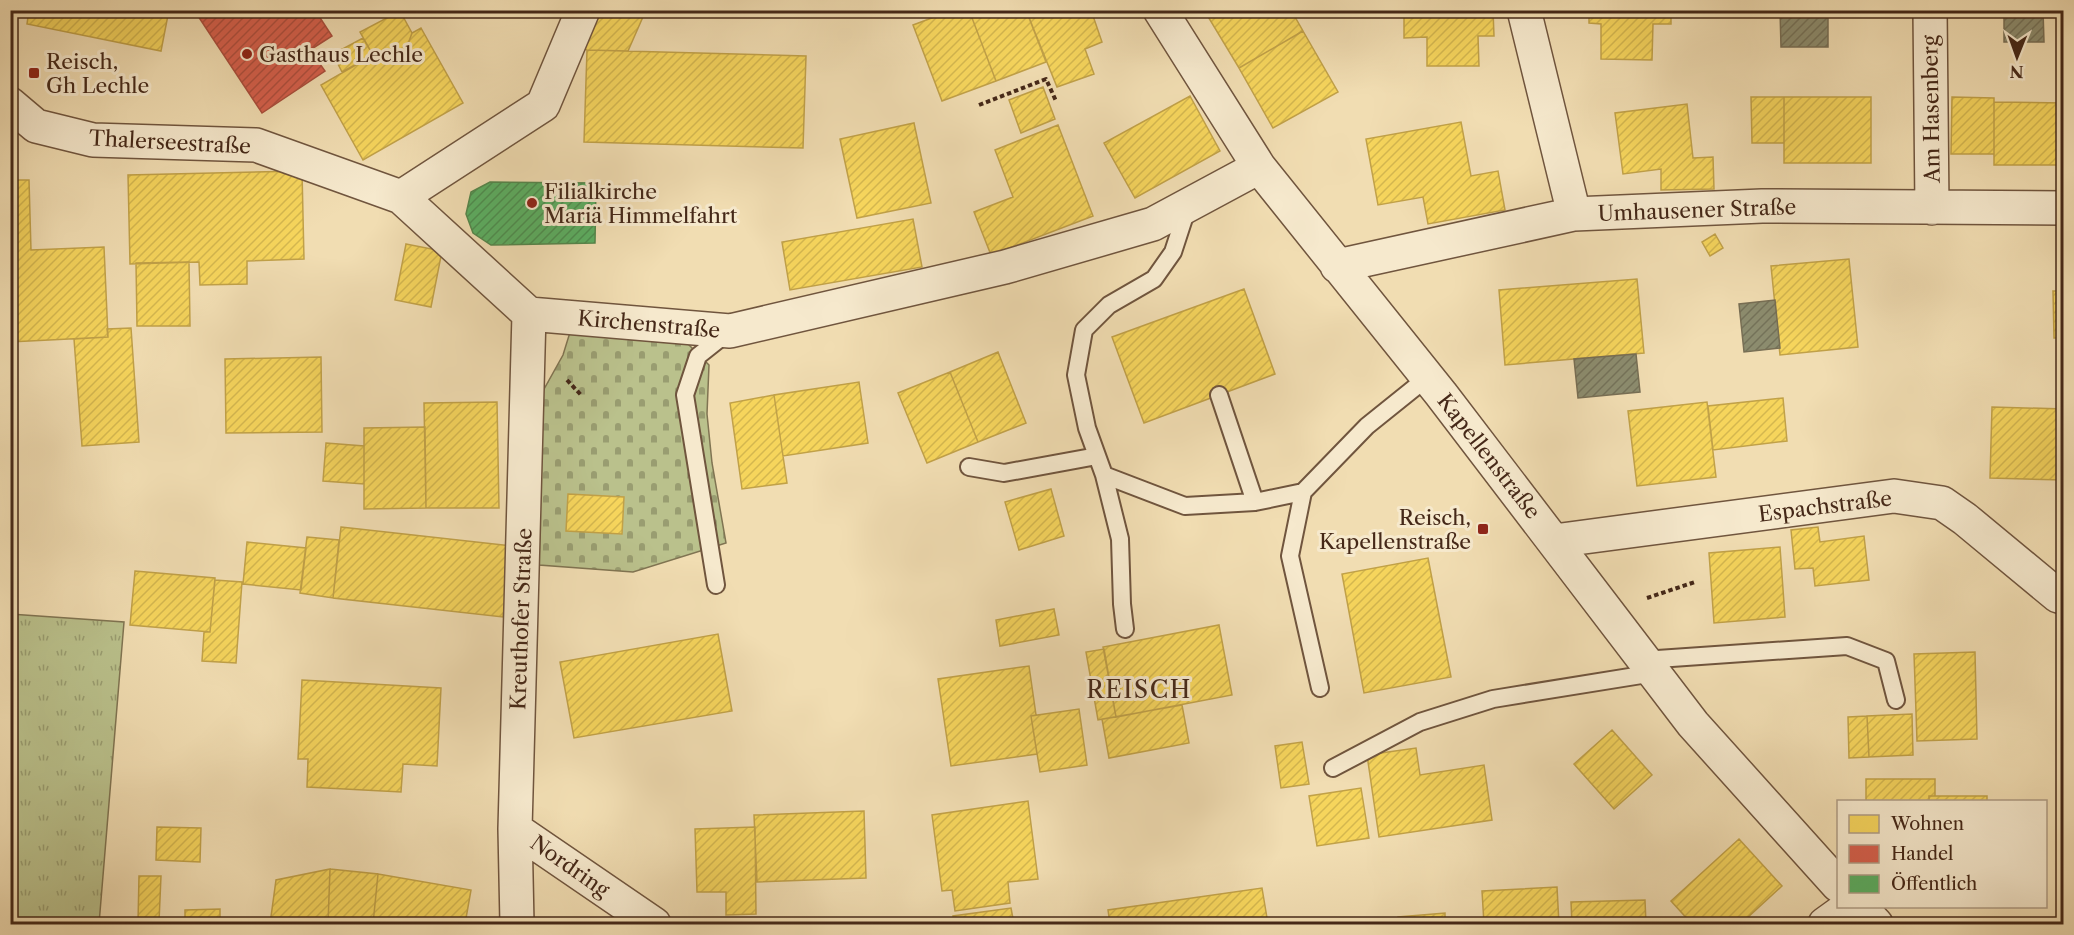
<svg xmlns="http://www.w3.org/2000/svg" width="2074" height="935" viewBox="0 0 2074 935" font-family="'Libre Caslon Text',serif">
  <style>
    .grass { fill: url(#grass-tufts); stroke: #807452; stroke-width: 1.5 }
    .cemetery { fill: url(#cemetery-stones); stroke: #807452; stroke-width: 1.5 }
    .homes { fill: url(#homes-hatch); stroke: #c1a148; stroke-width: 1.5 }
    .shops { fill: url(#shops-hatch); stroke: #aa4f3d; stroke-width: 1.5 }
    .public { fill: url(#public-hatch); stroke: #54864b; stroke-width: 1.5 }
    .industry { fill: url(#industry-hatch); stroke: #776e54; stroke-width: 1.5 }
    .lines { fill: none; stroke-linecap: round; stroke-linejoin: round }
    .service-casing { stroke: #70553e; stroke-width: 20 }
    .minor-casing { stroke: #70553e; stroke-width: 36 }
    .path { stroke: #452818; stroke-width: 4; stroke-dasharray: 4.5 3; stroke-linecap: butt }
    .service { stroke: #f6e9cd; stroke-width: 16 }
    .minor { stroke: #f6e9cd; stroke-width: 33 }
    .poi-dot { fill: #8f2418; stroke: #f6e9cd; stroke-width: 2 }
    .labels { text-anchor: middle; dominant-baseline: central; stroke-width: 6; stroke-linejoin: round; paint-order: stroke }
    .poi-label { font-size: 21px; fill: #452818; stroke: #f6e9cd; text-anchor: start }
    .street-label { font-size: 21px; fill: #452818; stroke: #f6e9cd }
    .quarter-label { font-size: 24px; letter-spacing: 1.5px; fill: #452818; stroke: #f6e9cd }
  </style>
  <defs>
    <pattern id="grass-tufts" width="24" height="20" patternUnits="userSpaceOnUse" patternTransform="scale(1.5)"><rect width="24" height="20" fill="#bac18c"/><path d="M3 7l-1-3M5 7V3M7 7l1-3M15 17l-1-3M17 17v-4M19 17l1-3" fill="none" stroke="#999d71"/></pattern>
    <pattern id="cemetery-stones" width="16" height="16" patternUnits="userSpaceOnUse" patternTransform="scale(1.5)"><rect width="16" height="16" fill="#bac18c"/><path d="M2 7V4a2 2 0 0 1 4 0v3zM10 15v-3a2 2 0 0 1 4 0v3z" fill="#999d71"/></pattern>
    <pattern id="homes-hatch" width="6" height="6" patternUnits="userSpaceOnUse" patternTransform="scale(1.5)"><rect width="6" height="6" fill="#f6d55c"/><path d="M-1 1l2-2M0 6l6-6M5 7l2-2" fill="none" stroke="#d4b74f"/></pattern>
    <pattern id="shops-hatch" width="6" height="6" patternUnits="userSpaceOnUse" patternTransform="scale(1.5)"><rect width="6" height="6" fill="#d6604d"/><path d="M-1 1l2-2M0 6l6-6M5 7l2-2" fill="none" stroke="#af4f3f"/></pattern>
    <pattern id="public-hatch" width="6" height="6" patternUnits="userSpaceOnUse" patternTransform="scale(1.5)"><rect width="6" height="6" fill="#5aae61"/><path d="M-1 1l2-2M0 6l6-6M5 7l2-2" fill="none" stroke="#4c8e4f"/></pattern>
    <pattern id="industry-hatch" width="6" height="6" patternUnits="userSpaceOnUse" patternTransform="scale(1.5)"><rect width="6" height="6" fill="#8c8c6e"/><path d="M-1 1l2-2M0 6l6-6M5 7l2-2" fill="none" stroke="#747259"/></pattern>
  </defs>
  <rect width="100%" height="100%" fill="#f1ddb2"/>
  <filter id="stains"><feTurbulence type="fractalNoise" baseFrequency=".00333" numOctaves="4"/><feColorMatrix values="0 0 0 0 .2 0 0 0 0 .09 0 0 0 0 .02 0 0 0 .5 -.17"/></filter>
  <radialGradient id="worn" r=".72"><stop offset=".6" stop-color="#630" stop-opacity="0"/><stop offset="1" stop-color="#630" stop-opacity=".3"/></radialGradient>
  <path class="grass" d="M 10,614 L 124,622 L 99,924 L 11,924 Z"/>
  <path class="cemetery" d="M 571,329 L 685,341 L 709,365 L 707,414 L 712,463 L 726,543 L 633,572 L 539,565 L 543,391 L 563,355 Z"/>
  <path class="homes" d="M 29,10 L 169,10 L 161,51 L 27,24 Z
    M 595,10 L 646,10 L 628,51 L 587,50 L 579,47 Z
    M 953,10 L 969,10 L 996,81 L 942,101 L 913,25 Z
    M 969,10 L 1026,10 L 1046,62 L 996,81 Z
    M 1026,10 L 1091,10 L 1102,42 L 1085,49 L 1094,74 L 1057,87 Z
    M 1214,10 L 1291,10 L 1303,31 L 1239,68 L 1207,15 Z
    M 1404,10 L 1493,10 L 1494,36 L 1478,36 L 1479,66 L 1427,66 L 1427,37 L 1404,38 Z
    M 1589,10 L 1671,10 L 1671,24 L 1653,24 L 1652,60 L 1601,59 L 1601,24 L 1589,23 Z
    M 400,11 L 412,33 L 401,63 L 373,55 L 360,32 Z
    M 421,28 L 463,103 L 363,160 L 321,85 L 373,55 L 401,63 L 412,33 Z
    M 1303,31 L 1338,92 L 1273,128 L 1239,68 Z
    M 363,38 L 373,55 L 342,72 L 333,54 Z
    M 587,50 L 806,56 L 803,148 L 584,142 Z
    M 1043,87 L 1055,119 L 1021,133 L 1009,100 Z
    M 1190,96 L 1220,151 L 1135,198 L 1104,143 Z
    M 1751,97 L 1784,97 L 1784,143 L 1752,143 Z
    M 1784,97 L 1871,97 L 1871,163 L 1784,163 Z
    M 1952,97 L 1994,98 L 1994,154 L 1951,154 Z
    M 1994,102 L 2064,103 L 2064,165 L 1994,165 Z
    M 1687,104 L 1693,158 L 1713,157 L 1714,189 L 1661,190 L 1661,169 L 1623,174 L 1615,113 Z
    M 1461,122 L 1471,176 L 1498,171 L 1505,210 L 1428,224 L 1423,197 L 1378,205 L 1366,139 Z
    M 914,123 L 931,203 L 857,218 L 840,139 Z
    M 1058,125 L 1093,216 L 991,255 L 974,212 L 1013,197 L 995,150 Z
    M 302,171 L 304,259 L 247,261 L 247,284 L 200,285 L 199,262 L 130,264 L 128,175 Z
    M 10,180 L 29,180 L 31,250 L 104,247 L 108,337 L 10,342 Z
    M 913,219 L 922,267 L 790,290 L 782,242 Z
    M 1715,234 L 1723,248 L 1710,256 L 1702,242 Z
    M 406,244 L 442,251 L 431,307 L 395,300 Z
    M 1849,259 L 1858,347 L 1780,355 L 1771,266 Z
    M 189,262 L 190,326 L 137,326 L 136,263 Z
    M 1637,279 L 1644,353 L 1505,365 L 1499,290 Z
    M 1244,289 L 1275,374 L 1144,423 L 1112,337 Z
    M 2053,291 L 2064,291 L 2064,338 L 2054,338 Z
    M 131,328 L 139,442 L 82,446 L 74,339 L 108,337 L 107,329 Z
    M 998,352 L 1026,423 L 978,442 L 950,372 Z
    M 321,357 L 322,432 L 226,433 L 225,359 Z
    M 950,372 L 978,442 L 927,463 L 898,393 Z
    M 859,382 L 868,443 L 783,456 L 774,395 Z
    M 774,395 L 787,483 L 742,489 L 730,403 Z
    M 1783,398 L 1787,441 L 1713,450 L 1708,406 Z
    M 497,402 L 499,508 L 426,508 L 424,403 Z
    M 1707,402 L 1716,477 L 1637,486 L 1628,411 Z
    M 1992,407 L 2064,409 L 2064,480 L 1990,478 Z
    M 425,427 L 426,508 L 364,509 L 364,428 Z
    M 326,443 L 364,446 L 364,484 L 323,481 Z
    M 1051,489 L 1064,536 L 1019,550 L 1005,502 Z
    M 568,494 L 624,497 L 622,534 L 566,531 Z
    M 341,527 L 512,546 L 503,617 L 333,598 Z
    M 1818,527 L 1820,542 L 1864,536 L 1869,580 L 1815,586 L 1813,568 L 1795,569 L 1791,530 Z
    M 307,537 L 339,540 L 333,598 L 300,593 Z
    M 247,542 L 306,548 L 301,590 L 243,584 Z
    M 1780,547 L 1785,617 L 1714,623 L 1709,553 Z
    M 1428,558 L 1451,677 L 1364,693 L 1342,574 Z
    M 135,571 L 215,578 L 210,632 L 130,625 Z
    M 215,580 L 242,582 L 236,663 L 202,661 L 204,632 L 210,632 Z
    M 1054,609 L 1059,635 L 1000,646 L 996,620 Z
    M 1219,625 L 1232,695 L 1116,717 L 1103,647 Z
    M 718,634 L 732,711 L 574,738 L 560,662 Z
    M 1104,649 L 1116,717 L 1098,720 L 1086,652 Z
    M 1975,652 L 1977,739 L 1917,741 L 1914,654 Z
    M 1029,666 L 1036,715 L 1031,716 L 1037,754 L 951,766 L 938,679 Z
    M 302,680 L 441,688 L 437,766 L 403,764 L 401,792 L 307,787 L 308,759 L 298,759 Z
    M 1182,705 L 1189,743 L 1109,758 L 1102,719 Z
    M 1079,709 L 1087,765 L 1040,772 L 1031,716 Z
    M 1912,714 L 1913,755 L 1869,757 L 1867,716 Z
    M 1867,716 L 1869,757 L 1849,758 L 1848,717 Z
    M 1612,730 L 1652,775 L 1614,809 L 1574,764 Z
    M 1302,742 L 1309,784 L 1281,788 L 1275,746 Z
    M 1416,748 L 1420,775 L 1484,765 L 1492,820 L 1379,837 L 1367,755 Z
    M 1866,779 L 1935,779 L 1935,796 L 1929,796 L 1929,802 L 1866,802 Z
    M 1361,788 L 1369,838 L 1317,846 L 1309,796 Z
    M 1929,796 L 1987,796 L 1987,802 L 1929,802 Z
    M 1028,801 L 1038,879 L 1008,882 L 1010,903 L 955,911 L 952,890 L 942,891 L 932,815 Z
    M 864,811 L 866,878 L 757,882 L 754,815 Z
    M 157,827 L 201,828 L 200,862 L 156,860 Z
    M 755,827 L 756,914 L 726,915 L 726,892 L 697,892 L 695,829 Z
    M 1739,839 L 1782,886 L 1746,919 L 1751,924 L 1692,924 L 1671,901 Z
    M 330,869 L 378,874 L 373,924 L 328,924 Z
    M 330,869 L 328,924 L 270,924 L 276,880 Z
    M 378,874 L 471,890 L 465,924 L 373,924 Z
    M 139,876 L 161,876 L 159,922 L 138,922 Z
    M 1557,887 L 1559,924 L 1484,924 L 1482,891 Z
    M 1262,888 L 1268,924 L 1110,924 L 1108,910 Z
    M 1645,900 L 1646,924 L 1572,924 L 1571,902 Z
    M 1011,908 L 1014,924 L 954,924 L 953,916 Z
    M 220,909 L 220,924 L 185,924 L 185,910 Z
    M 1445,913 L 1445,924 L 1398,924 L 1398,917 Z"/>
  <path class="shops" d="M 194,10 L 315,10 L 332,36 L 310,50 L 325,71 L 262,113 Z"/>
  <path class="public" d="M 490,182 L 596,183 L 595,243 L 491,245 L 473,233 L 466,214 L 471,192 Z"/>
  <path class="industry" d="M 1780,10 L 1828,10 L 1828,47 L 1781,47 Z
    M 2004,10 L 2043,10 L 2044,42 L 2004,42 Z
    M 1775,300 L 1780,348 L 1744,352 L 1739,304 Z
    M 1636,354 L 1640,392 L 1578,398 L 1574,359 Z"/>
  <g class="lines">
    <g class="service-casing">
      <path id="service" d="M 1219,395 L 1255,502
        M 969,467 L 1004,473 L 1097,456
        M 1104,475 L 1185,506 L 1255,502 L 1303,492
        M 716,585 L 685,395 L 698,356 L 727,333
        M 1125,629 L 1122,604 L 1120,539 L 1104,475 L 1087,428 L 1076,375 L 1084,330 L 1109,305 L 1154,279 L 1173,252 L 1188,206
        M 1643,660 L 1847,646 L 1886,661 L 1896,700
        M 1320,688 L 1290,556 L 1303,492 L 1367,426 L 1428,377
        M 1333,768 L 1420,722 L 1493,699 L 1654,673"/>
    </g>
    <g class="minor-casing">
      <path id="minor" d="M 1160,10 L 1259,167 L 1441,394 L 1693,724 L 1838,885
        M 1524,10 L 1574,214
        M 1930,10 L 1932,208
        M 10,104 L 36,126 L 93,140 L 256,145 L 401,197 L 529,314 L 730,331 L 1005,267 L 1153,224 L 1259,167
        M 401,197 L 543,105 L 583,10
        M 1337,266 L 1574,214 L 1762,206 L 2064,208
        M 1554,541 L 1894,496 L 1942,503 L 1965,519 L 2058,596 L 2064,597
        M 515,829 L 654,924
        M 1859,906 L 1876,924
        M 517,924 L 515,829 L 529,314
        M 1825,924 L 1850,906"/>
    </g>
    <path class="path" d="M 979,105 L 1046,79 L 1056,101
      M 567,380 L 581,395
      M 1647,598 L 1695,582"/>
    <use href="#service" class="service"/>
    <use href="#minor" class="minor"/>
  </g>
  <g class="poi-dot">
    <circle cx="247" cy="54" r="6"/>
    <rect x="28" y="67" width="12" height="12" rx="3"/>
    <circle cx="532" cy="203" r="6"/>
    <rect x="1477" y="523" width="12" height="12" rx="3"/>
  </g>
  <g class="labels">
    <g class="poi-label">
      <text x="259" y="54">Gasthaus Lechle</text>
      <text x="46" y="61">Reisch,<tspan x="46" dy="24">Gh Lechle</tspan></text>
      <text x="544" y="191">Filialkirche<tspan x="544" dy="24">Mariä Himmelfahrt</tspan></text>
      <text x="1471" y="517" text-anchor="end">Reisch,<tspan x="1471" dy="24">Kapellenstraße</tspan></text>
    </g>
    <g class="street-label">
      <text transform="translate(1931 109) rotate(-91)">Am Hasenberg</text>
      <text transform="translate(170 142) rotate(3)">Thalerseestraße</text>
      <text transform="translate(1697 210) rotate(-2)">Umhausener Straße</text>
      <text transform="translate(649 324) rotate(5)">Kirchenstraße</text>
      <text transform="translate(1489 456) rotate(52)">Kapellenstraße</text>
      <text transform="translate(1825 506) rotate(-7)">Espachstraße</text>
      <text transform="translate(521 619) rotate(-88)">Kreuthofer Straße</text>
      <text transform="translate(570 866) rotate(35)">Nordring</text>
    </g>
    <g class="quarter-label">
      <text x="1139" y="689">REISCH</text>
    </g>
  </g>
  <rect width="2074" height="935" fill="none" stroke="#f1ddb2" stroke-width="36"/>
  <rect x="12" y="12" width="2050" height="911" fill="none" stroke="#452818" stroke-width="3"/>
  <rect x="18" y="18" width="2038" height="899" fill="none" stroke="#452818" stroke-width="1.5"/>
  <rect x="1837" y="800" width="210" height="108" fill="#f6e9cd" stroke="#af9c85" stroke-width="1.5"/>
  <rect x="1849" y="815" width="30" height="18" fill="#f6d55c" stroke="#af9c85" stroke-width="1.5"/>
  <text x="1891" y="830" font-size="18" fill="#452818">Wohnen</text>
  <rect x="1849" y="845" width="30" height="18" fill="#d6604d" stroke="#af9c85" stroke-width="1.5"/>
  <text x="1891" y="860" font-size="18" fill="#452818">Handel</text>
  <rect x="1849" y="875" width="30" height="18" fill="#5aae61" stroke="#af9c85" stroke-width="1.5"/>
  <text x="1891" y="890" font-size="18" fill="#452818">Öffentlich</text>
  <g transform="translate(2017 57) rotate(181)" stroke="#f6e9cd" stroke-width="4.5" paint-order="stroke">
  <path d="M0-4.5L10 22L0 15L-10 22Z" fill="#452818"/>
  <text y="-9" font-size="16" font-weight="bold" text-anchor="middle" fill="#452818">N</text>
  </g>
  <rect width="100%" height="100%" filter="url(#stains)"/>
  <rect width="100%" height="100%" fill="url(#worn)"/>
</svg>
